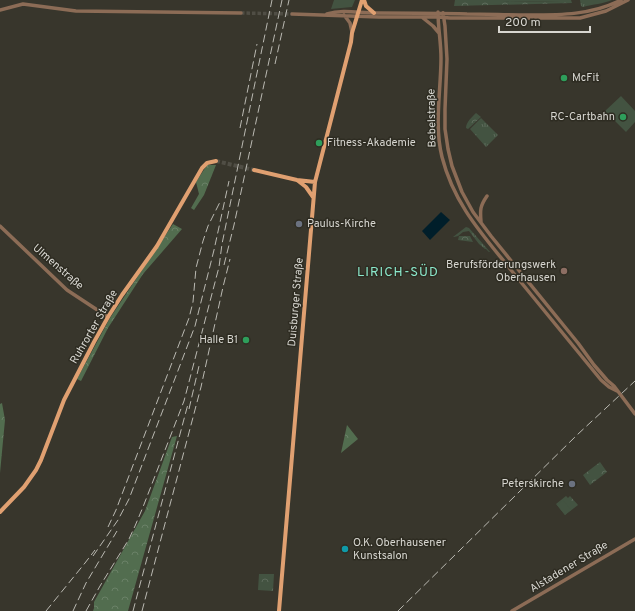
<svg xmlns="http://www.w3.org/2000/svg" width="635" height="611" viewBox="0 0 635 611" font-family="Overpass,sans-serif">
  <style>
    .grass { fill: url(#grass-tufts) }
    .forest { fill: url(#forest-crowns) }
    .park { fill: url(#park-crowns) }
    .pitch { fill: #435341 }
    .water { fill: #001e2a }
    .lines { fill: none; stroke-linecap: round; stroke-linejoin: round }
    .minor-tunnel { stroke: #504e45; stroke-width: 3.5; stroke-dasharray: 3.5 2; stroke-linecap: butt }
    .major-tunnel { stroke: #504e45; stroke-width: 4; stroke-dasharray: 4 2; stroke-linecap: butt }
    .minor { stroke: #8c6c56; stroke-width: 3.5 }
    .major { stroke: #e0a071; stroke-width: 4 }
    .rail { stroke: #bbbab3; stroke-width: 1; stroke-dasharray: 8 4; stroke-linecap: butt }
    .leisure-dot { fill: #2e9e5b; stroke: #2e2c22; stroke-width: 1.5 }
    .worship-dot { fill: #6b7280; stroke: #2e2c22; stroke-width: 1.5 }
    .education-dot { fill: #8d6e63; stroke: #2e2c22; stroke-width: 1.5 }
    .culture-dot { fill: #0f9aa8; stroke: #2e2c22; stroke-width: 1.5 }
    .labels { text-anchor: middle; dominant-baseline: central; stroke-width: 3; stroke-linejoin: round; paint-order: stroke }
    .poi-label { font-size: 11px; fill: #d7d6d0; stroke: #2e2c22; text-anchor: start }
    .street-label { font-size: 11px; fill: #d7d6d0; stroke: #2e2c22 }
    .quarter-label { font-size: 13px; letter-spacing: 1px; fill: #8ae8cb; stroke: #2e2c22 }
  </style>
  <defs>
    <pattern id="grass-tufts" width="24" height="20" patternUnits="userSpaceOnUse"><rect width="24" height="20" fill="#435341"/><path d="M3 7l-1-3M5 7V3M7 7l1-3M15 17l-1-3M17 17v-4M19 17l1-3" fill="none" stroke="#5d6b5b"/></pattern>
    <pattern id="forest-crowns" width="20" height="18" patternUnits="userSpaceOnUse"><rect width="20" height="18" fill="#526d4f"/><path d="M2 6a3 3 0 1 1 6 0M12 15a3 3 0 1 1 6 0" fill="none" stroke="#6a8167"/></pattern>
    <pattern id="park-crowns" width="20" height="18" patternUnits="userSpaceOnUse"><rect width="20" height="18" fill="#435341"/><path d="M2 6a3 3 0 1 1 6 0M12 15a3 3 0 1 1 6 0" fill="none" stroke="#5d6b5b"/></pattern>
  </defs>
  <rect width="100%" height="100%" fill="#38362c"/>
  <path class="grass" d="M 580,0 L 612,0 C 603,4 593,4 583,7 L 581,6 Z
    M 481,118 L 498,135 L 486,147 L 470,129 Z
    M 466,227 L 469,228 L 490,252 L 489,252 L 486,249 L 485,249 L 479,244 L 469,231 L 463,232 L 458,236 L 454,237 L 453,237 Z"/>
  <path class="forest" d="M 207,165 L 216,165 L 204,195 L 194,210 L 191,208 L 199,194 L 196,182 Z
    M 173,224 L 182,229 L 143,274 L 108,328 L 81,381 L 77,379 L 110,318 Z
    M 2,403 L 5,420 L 0,473 L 0,404 Z
    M 347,425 L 358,439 L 341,453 Z
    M 177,436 L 128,611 L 93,611 L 94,608 L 94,602 L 145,511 L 172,437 Z"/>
  <path class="park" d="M 455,0 L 502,0 L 502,1 L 560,2 L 560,0 L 571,0 L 572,3 L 454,6 Z
    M 476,113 L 481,117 L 468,129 L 466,128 C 466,122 472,117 476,113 Z
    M 459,236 L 470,236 L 473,242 L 458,240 Z
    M 600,462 L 607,472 L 590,485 L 583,475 Z
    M 566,496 L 568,498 L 570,496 L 578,505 L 565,515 L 556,504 Z
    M 259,574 L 274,574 L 273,591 L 258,590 Z"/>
  <path class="pitch" d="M 334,0 L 355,0 L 352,7 L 331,9 Z
    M 502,0 L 560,0 L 560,2 L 502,1 Z
    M 621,96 L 635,111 L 635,122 L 626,132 L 605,111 Z
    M 563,500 L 571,510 L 565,515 L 557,505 Z"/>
  <path class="water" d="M 441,212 L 450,220 L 430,240 L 422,231 Z"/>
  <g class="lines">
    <path class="minor-tunnel" d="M 241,13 L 292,14"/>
    <path class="major-tunnel" d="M 216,161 L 254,170"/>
    <path class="minor" d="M 0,10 L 23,4 L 76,11 L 241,13
      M 438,12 C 438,28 441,42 441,58 C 441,90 434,125 442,157 C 454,204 482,234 511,270 C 541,307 571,343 601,380 L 609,387 L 617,391
      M 443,13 L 445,26 L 447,59 L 445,109 L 445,129 L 448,149 L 452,166 L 462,192 L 473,212 L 491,236 L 578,343 L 594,365 L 607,380 L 614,386 L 635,414
      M 292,14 L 379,17 L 438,17 L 450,18 L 580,18 L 606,11 L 628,0
      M 327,14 C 343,9 359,13 376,13 C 406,13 437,13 467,14 C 488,14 508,15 529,15 C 560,15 592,15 621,0
      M 344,15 L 350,23 L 352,32
      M 423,18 L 433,26 L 439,33
      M 481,222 C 480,210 480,206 487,196
      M 0,226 L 67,290 L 108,317
      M 512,611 L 635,539"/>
    <path class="major" d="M 364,0 L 366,6 L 374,13
      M 254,170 L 297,180 L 315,182
      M 297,180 L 306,187 L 313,197
      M 0,512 L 24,487 L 36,470 L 41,460 L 64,400 L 94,342 L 108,317 L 122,295 L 157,246 L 202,168 L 207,163 L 216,161
      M 279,611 L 315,182 L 351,42 L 352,33 L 362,0"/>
    <path class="rail" d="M 275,64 L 289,0
      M 240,128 L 257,44
      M 224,265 L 234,225 L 282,0
      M 189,409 L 199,366
      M 108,527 L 116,510 L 189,318 L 193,302 L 196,268 L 203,241 L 208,226 L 221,200
      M 93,556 L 118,520 L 129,499 L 195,326 L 214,250 L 229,181
      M 46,611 L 85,563 L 95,550
      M 73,611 L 86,583 L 117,531
      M 86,611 L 100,586 L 129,539 L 135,526 L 143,507 L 184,401 L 219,267 L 222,244 L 272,0
      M 133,611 L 188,404
      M 142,611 L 201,387 L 223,287 L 230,259
      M 398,611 L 577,435 L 635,381"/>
  </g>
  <g class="leisure-dot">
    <circle cx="564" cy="78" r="4"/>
    <circle cx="623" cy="117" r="4"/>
    <circle cx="319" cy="143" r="4"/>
    <circle cx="246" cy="340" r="4"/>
  </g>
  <g class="worship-dot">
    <circle cx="299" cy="224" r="4"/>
    <circle cx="572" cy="484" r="4"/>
  </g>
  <circle class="education-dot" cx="564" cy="271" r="4"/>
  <circle class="culture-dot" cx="345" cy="549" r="4"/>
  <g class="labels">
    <g class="poi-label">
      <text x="572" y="78">McFit</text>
      <text x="615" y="117" text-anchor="end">RC-Cartbahn</text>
      <text x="327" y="143">Fitness-Akademie</text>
      <text x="307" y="224">Paulus-Kirche</text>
      <text x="556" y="265" text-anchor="end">Berufsförderungswerk<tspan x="556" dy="13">Oberhausen</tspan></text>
      <text x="238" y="340" text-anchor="end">Halle B1</text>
      <text x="564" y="484" text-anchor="end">Peterskirche</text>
      <text x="353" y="543">O.K. Oberhausener<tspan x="353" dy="13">Kunstsalon</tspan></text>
    </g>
    <g class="street-label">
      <text transform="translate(432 118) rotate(-91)">Bebelstraße</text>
      <text transform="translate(58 267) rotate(41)">Ulmenstraße</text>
      <text transform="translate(296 302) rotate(-85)">Duisburger Straße</text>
      <text transform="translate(94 327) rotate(-60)">Ruhrorter Straße</text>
      <text transform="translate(569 567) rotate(-31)">Alstadener Straße</text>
    </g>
    <g class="quarter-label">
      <text x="398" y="273">LIRICH-SÜD</text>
    </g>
  </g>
  <path d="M499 26v6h91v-6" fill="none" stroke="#d7d6d0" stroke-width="2"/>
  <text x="505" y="26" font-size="12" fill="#d7d6d0" stroke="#2e2c22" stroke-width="3" paint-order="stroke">200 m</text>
</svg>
